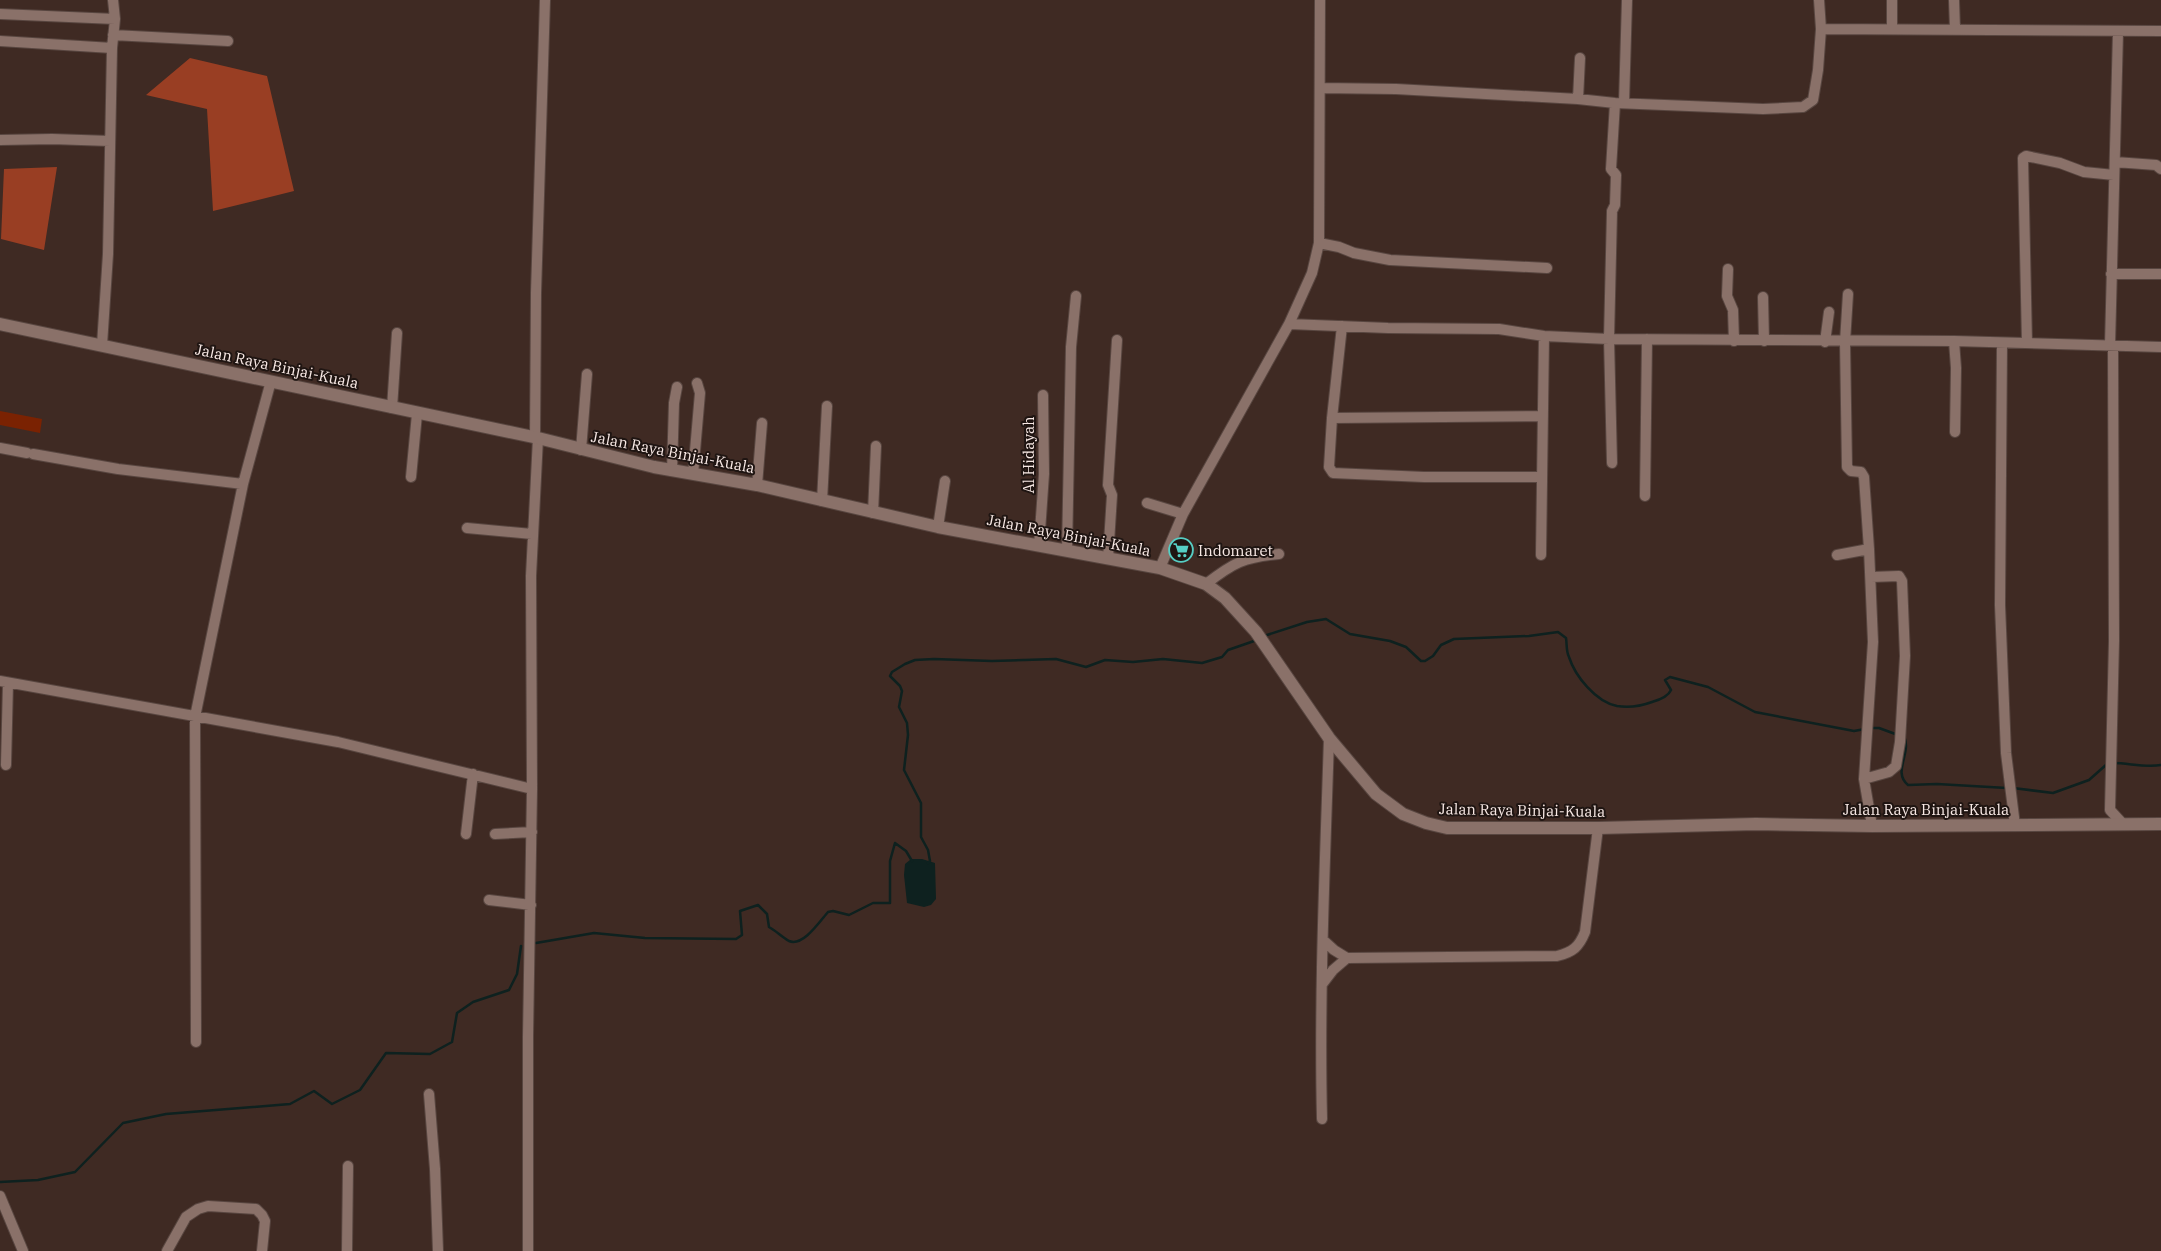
<svg xmlns="http://www.w3.org/2000/svg" width="2161" height="1251" viewBox="0 0 2161 1251" font-family="'IBM Plex Serif',serif">
  <style>
    .green { fill: #7a2202 }
    .forest { fill: #993e23 }
    .water { fill: #0e211f }
    .lines { fill: none; stroke-linecap: round; stroke-linejoin: round }
    .stream { stroke: #0e211f; stroke-width: 2.5 }
    .minor-casing { stroke: #584640; stroke-width: 12 }
    .secondary-casing { stroke: #584640; stroke-width: 14 }
    .minor { stroke: #8a7169; stroke-width: 10 }
    .secondary { stroke: #8a7169; stroke-width: 12 }
    .labels { text-anchor: middle; dominant-baseline: central; stroke-width: 4; stroke-linejoin: round; paint-order: stroke }
    .street-label { font-size: 15px; fill: #f8e9e5; stroke: #1f1512 }
    .poi-label { font-size: 15px; fill: #f8e9e5; stroke: #1f1512; text-anchor: start }
  </style>
  <rect width="100%" height="100%" fill="#3f2a23"/>
  <path class="green" d="M 0,411 L 42,419 L 40,433 L 0,425 Z"/>
  <path class="forest" d="M 190,58 L 267,76 L 294,191 L 213,211 L 207,109 L 146,95 Z
    M 57,167 L 44,250 L 1,239 L 4,169 Z"/>
  <path class="water" d="M 911,859 L 922,859 L 935,863 L 936,899 L 931,905 L 924,907 L 907,903 L 904,875 L 905,864 Z"/>
  <g class="lines">
    <path class="stream" d="M 1264,636 L 1307,622 L 1326,619 L 1350,634 L 1390,641 L 1406,647 L 1421,661 L 1425,661 L 1433,656 L 1441,645 L 1454,639 L 1529,636 L 1558,632 L 1566,638 C 1567,644 1566,651 1569,657 C 1575,676 1596,702 1617,706 C 1629,708 1641,706 1652,702 C 1659,700 1668,697 1671,690 L 1665,680 L 1670,677 L 1708,687 L 1755,712 L 1854,731 L 1865,729
      M 1870,728 L 1879,728 L 1898,735
      M 1904,736 C 1912,753 1892,772 1908,785 L 1937,784 L 2007,788
      M 2113,763 C 2129,763 2145,768 2161,765
      M 2013,788 L 2053,793 L 2089,780 L 2107,764
      M 928,863 L 930,861 L 928,850 L 921,837 L 921,803 L 904,770 L 908,735 L 907,723 L 899,707 L 902,691 L 900,686 L 890,676 L 892,672 L 905,664 L 915,660 L 934,659 L 992,661 L 1056,659 L 1086,667 L 1105,660 L 1133,662 L 1163,659 L 1202,663 L 1222,657 L 1228,650 L 1257,640
      M 536,943 L 594,933 L 645,938 L 736,939 L 742,935 L 740,911 L 758,905 L 767,914 L 769,927 C 776,931 782,937 789,941 C 803,947 820,921 828,912 L 833,911 L 849,915 L 873,903 L 890,903 L 890,861 L 895,843 L 906,851 L 912,861
      M 0,1182 L 38,1180 L 75,1172 L 123,1123 L 166,1114 L 290,1104 L 314,1091 L 332,1104 L 360,1090 L 386,1053 L 430,1054 L 452,1042 L 457,1013 L 473,1002 L 509,990 L 517,974 L 521,946"/>
    <g class="minor-casing">
      <path id="minor" d="M 1819,0 L 1821,29
        M 1892,0 L 1892,29
        M 1954,0 L 1955,29
        M 0,14 L 115,19
        M 113,35 L 228,41
        M 0,41 L 112,48
        M 1320,88 L 1396,89 L 1578,99 L 1615,103 L 1763,109 L 1803,107 L 1813,100 L 1818,70 L 1821,29 L 2161,31
        M 1578,99 L 1580,58
        M 1624,103 L 1627,0
        M 0,140 L 52,139 L 110,141
        M 2115,162 L 2156,165 L 2161,169
        M 1319,243 L 1339,247 L 1354,253 L 1390,260 L 1547,268
        M 1728,269 L 1727,296 L 1733,310 L 1734,341
        M 2111,274 L 2161,274
        M 1763,297 L 1764,341
        M 1289,324 L 1388,328 L 1499,329 L 1544,336 L 1609,339 L 1954,341 L 2161,347
        M 1342,326 L 1332,418 L 1543,416
        M 1954,341 L 1956,368 L 1955,432
        M 1825,342 L 1829,312
        M 2002,343 L 2000,605 L 2006,753 L 2015,825
        M 2027,343 L 2023,158 L 2026,156 L 2060,163 L 2084,172 L 2114,175
        M 102,345 L 108,254 L 112,48 L 115,19 L 113,0
        M 2110,345 L 2118,32
        M 2113,345 L 2114,641 L 2110,810 L 2123,824
        M 392,408 L 397,333
        M 1332,418 L 1329,467 L 1333,473 L 1424,477 L 1541,477
        M 535,438 L 536,293 L 545,0
        M 0,448 L 27,453
        M 581,450 L 587,374
        M 33,454 L 118,469 L 243,484
        M 1612,463 L 1609,339 L 1612,211 L 1615,205 L 1616,175 L 1611,169 L 1615,103
        M 672,471 L 674,403 L 677,387
        M 693,474 L 700,393 L 697,383
        M 411,477 L 417,414
        M 757,485 L 762,423
        M 1645,496 L 1647,339
        M 822,501 L 827,406
        M 1147,503 L 1183,514
        M 873,513 L 876,446
        M 938,527 L 945,481
        M 467,528 L 532,534
        M 1039,546 L 1044,474 L 1043,395
        M 1869,549 L 1873,642 L 1864,779 L 1872,826
        M 1067,551 L 1071,347 L 1076,296
        M 1541,555 L 1544,336
        M 1837,555 L 1869,549 L 1864,477 L 1861,472 L 1851,471 L 1847,467 L 1845,342 L 1848,294
        M 1108,559 L 1112,495 L 1108,485 L 1117,340
        M 1160,568 L 1183,514 L 1289,324 L 1312,273 L 1319,243 L 1320,0
        M 1206,584 C 1233,563 1244,557 1279,554
        M 0,681 L 338,742 L 532,789
        M 6,765 L 8,683
        M 1864,779 L 1889,772 L 1896,766 L 1900,742 L 1905,656 L 1902,581 L 1899,576 L 1871,577
        M 466,834 L 473,774
        M 495,834 L 532,832
        M 489,900 L 531,905
        M 1323,940 L 1334,950 L 1347,958 L 1557,956 C 1573,952 1579,947 1585,932 L 1598,828
        M 1323,983 L 1333,970 L 1347,958
        M 196,1042 L 195,717 L 243,484 L 271,381
        M 429,1094 L 435,1169 L 438,1251
        M 1322,1119 C 1319,992 1325,865 1329,738
        M 0,1196 L 23,1251
        M 167,1251 L 186,1217 L 198,1209 L 208,1206 L 256,1209 L 262,1215 L 265,1221 L 262,1251
        M 347,1251 L 348,1166
        M 528,1251 L 528,1037 L 532,789 L 531,576 L 538,438"/>
    </g>
    <g class="secondary-casing">
      <path id="secondary" d="M 0,324 L 538,438 L 654,467 L 757,485 L 938,527 L 1160,568 L 1206,584 L 1225,598 L 1256,632 L 1329,738 L 1376,794 L 1403,814 L 1426,823 L 1447,828 L 1598,828 L 1756,824 L 1872,826 L 2161,824"/>
    </g>
    <use href="#minor" class="minor"/>
    <use href="#secondary" class="secondary"/>
  </g>
  <defs>
    <g id="supermarket-ring" transform="scale(1.25)"><circle r="9.5" fill="#1f1512" stroke="#56cec4" stroke-width="1.5"/><path d="M-6-5.5h2.5l.6 2H6L4.5 2H-2.5L-4.4-4H-6ZM-1.5 3.2a1.3 1.3 0 1 0 .1 0ZM3 3.2a1.3 1.3 0 1 0 .1 0Z" fill="#56cec4"/></g>
  </defs>
  <g fill-rule="evenodd">
    <use href="#supermarket-ring" x="1181" y="550"/>
  </g>
  <g class="labels">
    <g class="street-label">
      <text transform="translate(277 366) rotate(12)">Jalan Raya Binjai-Kuala</text>
      <text transform="translate(673 452) rotate(11)">Jalan Raya Binjai-Kuala</text>
      <text transform="translate(1028 455) rotate(-90)">Al Hidayah</text>
      <text transform="translate(1069 535) rotate(11)">Jalan Raya Binjai-Kuala</text>
      <text x="1926" y="809">Jalan Raya Binjai-Kuala</text>
      <text transform="translate(1522 810) rotate(1)">Jalan Raya Binjai-Kuala</text>
    </g>
    <g class="poi-label">
      <text x="1198" y="550">Indomaret</text>
    </g>
  </g>
</svg>
